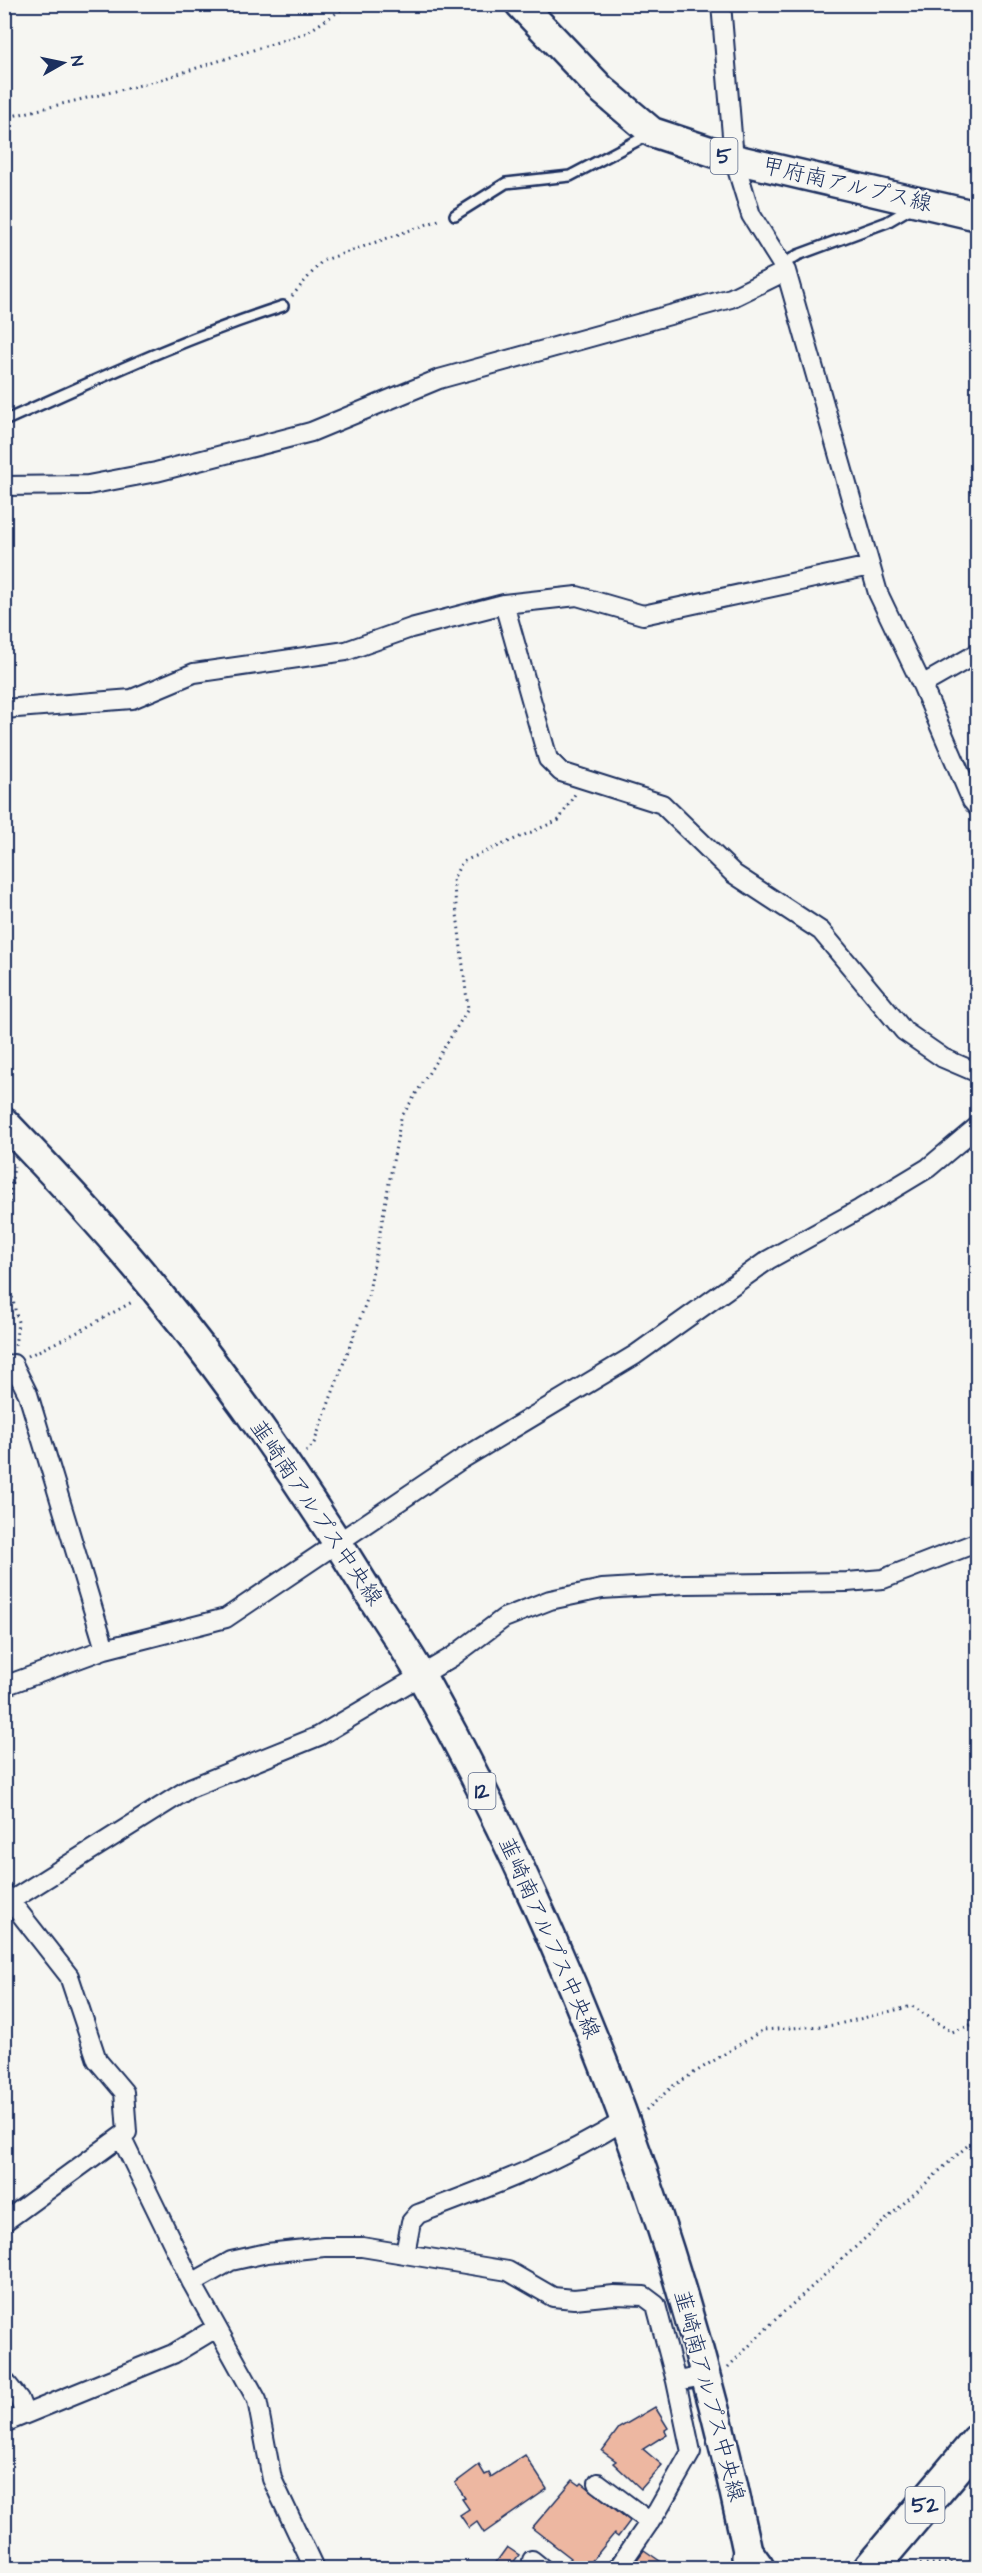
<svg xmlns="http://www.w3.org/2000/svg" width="982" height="2573" viewBox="0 0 982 2573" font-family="'Architects Daughter','Klee One',sans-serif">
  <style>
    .building { fill: #edb7a1; stroke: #1b2f5e; stroke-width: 1.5 }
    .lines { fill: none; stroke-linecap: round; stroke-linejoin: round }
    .lane-casing { stroke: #1b2f5e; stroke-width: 14 }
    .street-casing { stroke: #1b2f5e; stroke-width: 22 }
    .primary-casing { stroke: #1b2f5e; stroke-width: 33 }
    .highway-casing { stroke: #1b2f5e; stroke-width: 38 }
    .path { stroke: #1b2f5e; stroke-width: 3; stroke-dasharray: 1.5 4.5; stroke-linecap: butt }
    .lane { stroke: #f6f6f2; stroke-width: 9 }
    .street { stroke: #f6f6f2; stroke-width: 18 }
    .primary { stroke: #f6f6f2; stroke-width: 28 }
    .highway { stroke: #f6f6f2; stroke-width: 33 }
    .labels { text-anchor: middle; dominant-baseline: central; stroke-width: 4.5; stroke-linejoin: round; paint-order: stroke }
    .shield { fill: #f6f6f2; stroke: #5d6b8a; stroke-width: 1.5 }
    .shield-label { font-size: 21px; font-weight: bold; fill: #1b2f5e }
    .street-label { font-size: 22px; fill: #1b2f5e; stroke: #f6f6f2 }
  </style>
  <rect width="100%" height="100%" fill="#f6f6f2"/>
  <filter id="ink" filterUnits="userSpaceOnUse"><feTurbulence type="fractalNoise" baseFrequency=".0167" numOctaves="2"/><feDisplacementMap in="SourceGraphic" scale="12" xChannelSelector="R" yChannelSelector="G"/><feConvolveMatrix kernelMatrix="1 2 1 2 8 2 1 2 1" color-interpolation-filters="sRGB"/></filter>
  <g filter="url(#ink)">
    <path class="building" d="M 655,2407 L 668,2428 L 665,2430 L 667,2434 L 643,2449 L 662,2465 L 641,2489 L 613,2463 L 616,2461 L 602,2451 L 619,2428 Z
      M 525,2455 L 547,2489 L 484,2533 L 477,2522 L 469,2528 L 460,2515 L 469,2509 L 462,2499 L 465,2498 L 455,2483 L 479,2465 L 485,2475 L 489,2473 L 491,2477 Z
      M 573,2480 L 580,2485 L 582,2483 L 630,2521 L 618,2537 L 614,2534 L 586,2568 L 577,2568 L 568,2561 L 571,2558 L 532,2528 Z
      M 507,2547 L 519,2555 L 509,2568 L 492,2568 Z
      M 644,2550 L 670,2568 L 631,2568 Z"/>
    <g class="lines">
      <g class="lane-casing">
        <path id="lane" d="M 455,215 L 506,183 L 570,176 L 648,135
          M 782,265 L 798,255 L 887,222 L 911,208
          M 4,421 C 96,380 187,337 283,306"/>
      </g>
      <g class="street-casing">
        <path id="street" d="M 721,4 L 734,159 L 751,215 L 786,271 L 878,593 L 922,685 L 972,801 L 978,808
          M 4,486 L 88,485 L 156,472 L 311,432 L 439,379 L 731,298 L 786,271
          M 504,604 L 548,759 L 561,772 L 662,804 L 734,874 L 821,931 L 904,1031 L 943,1058 L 978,1073
          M 922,685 L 978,653
          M 4,709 L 132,699 L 194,673 L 346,651 L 411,628 L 504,604 L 577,596 L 643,615 L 870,566
          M 4,1372 L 13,1364 L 28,1394 L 105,1649
          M 4,1686 L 105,1649 L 226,1618 L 462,1459 L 635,1355 L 768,1260 L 860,1209 L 928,1168 L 978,1126
          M 4,1893 L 69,1976 L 97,2060 L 124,2092 L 127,2132 L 4,2222
          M 4,1905 L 190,1788 L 319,1736 L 452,1657 L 504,1618 L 550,1600 L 602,1589 L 685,1584 L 847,1582 L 883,1579 L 978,1542
          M 121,2137 L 192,2283 L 257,2400 L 272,2479 L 314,2568
          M 405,2254 L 411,2222 L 418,2214 C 490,2187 560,2161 625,2120
          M 192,2283 L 231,2261 L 267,2253 L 324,2247 L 362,2247 L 508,2271 L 553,2297 L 574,2299 L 614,2295 L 644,2296 L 656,2305 L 676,2381 L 705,2376
          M 4,2380 L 19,2399 L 25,2414
          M 4,2423 L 173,2354 L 216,2328
          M 598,2483 L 650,2522
          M 532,2560 L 542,2568
          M 618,2568 L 658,2510 L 691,2452 L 676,2381"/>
      </g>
      <g class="primary-casing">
        <path id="primary" d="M 520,4 L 600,88 L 652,132 L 734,159 L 978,216
          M 4,1122 C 56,1176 107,1230 154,1288 C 233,1385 304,1487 369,1593 C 387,1621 406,1649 422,1677 C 577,1955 688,2257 751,2568"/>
      </g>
      <g class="highway-casing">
        <path id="highway" d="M 749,2557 L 757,2568
          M 871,2568 L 978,2441"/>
      </g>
      <path class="path" d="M 4,118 L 153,82 L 306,33 L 350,4
        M 292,296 L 322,261 L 442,219
        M 4,1244 L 14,1166
        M 4,1262 L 18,1322 L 15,1347
        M 28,1356 L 80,1331 L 134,1301
        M 306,1452 L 314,1443 L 368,1297 L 401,1118 L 468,1009 L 453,879 L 462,862 L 559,820 L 575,794
        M 646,2110 L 673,2086 L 763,2030 L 835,2025 L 912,2006 L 952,2032 L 978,2022
        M 728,2367 L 775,2320 L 978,2136
        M 908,2565 L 978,2562"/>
      <use href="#lane" class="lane"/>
      <use href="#street" class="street"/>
      <use href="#primary" class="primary"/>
      <use href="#highway" class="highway"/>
    </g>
  </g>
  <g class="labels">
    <g class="shield">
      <rect x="710.5" y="138" width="27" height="36" rx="4.5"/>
      <rect x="468.5" y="1773" width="27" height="36" rx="4.5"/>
      <rect x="905.5" y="2487" width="39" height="36" rx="4.5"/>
    </g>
    <g class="shield-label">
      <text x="724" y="156">5</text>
      <text x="482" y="1791">12</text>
      <text x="925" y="2505">52</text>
    </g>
    <g class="street-label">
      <text transform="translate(847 185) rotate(13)">甲府南アルプス線</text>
      <text transform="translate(316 1513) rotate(56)">韮崎南アルプス中央線</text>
      <text transform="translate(549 1938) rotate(66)">韮崎南アルプス中央線</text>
      <text transform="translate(709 2396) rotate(75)">韮崎南アルプス中央線</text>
    </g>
  </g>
  <rect width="982" height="2573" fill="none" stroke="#f6f6f2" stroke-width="24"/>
  <rect x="12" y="12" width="958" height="2549" fill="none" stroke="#1b2f5e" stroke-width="2" filter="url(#ink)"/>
  <g transform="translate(63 63) rotate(81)" stroke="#f6f6f2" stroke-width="4.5" paint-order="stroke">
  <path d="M0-4.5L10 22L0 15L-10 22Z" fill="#1b2f5e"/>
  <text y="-9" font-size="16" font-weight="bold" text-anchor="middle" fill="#1b2f5e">N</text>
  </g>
</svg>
